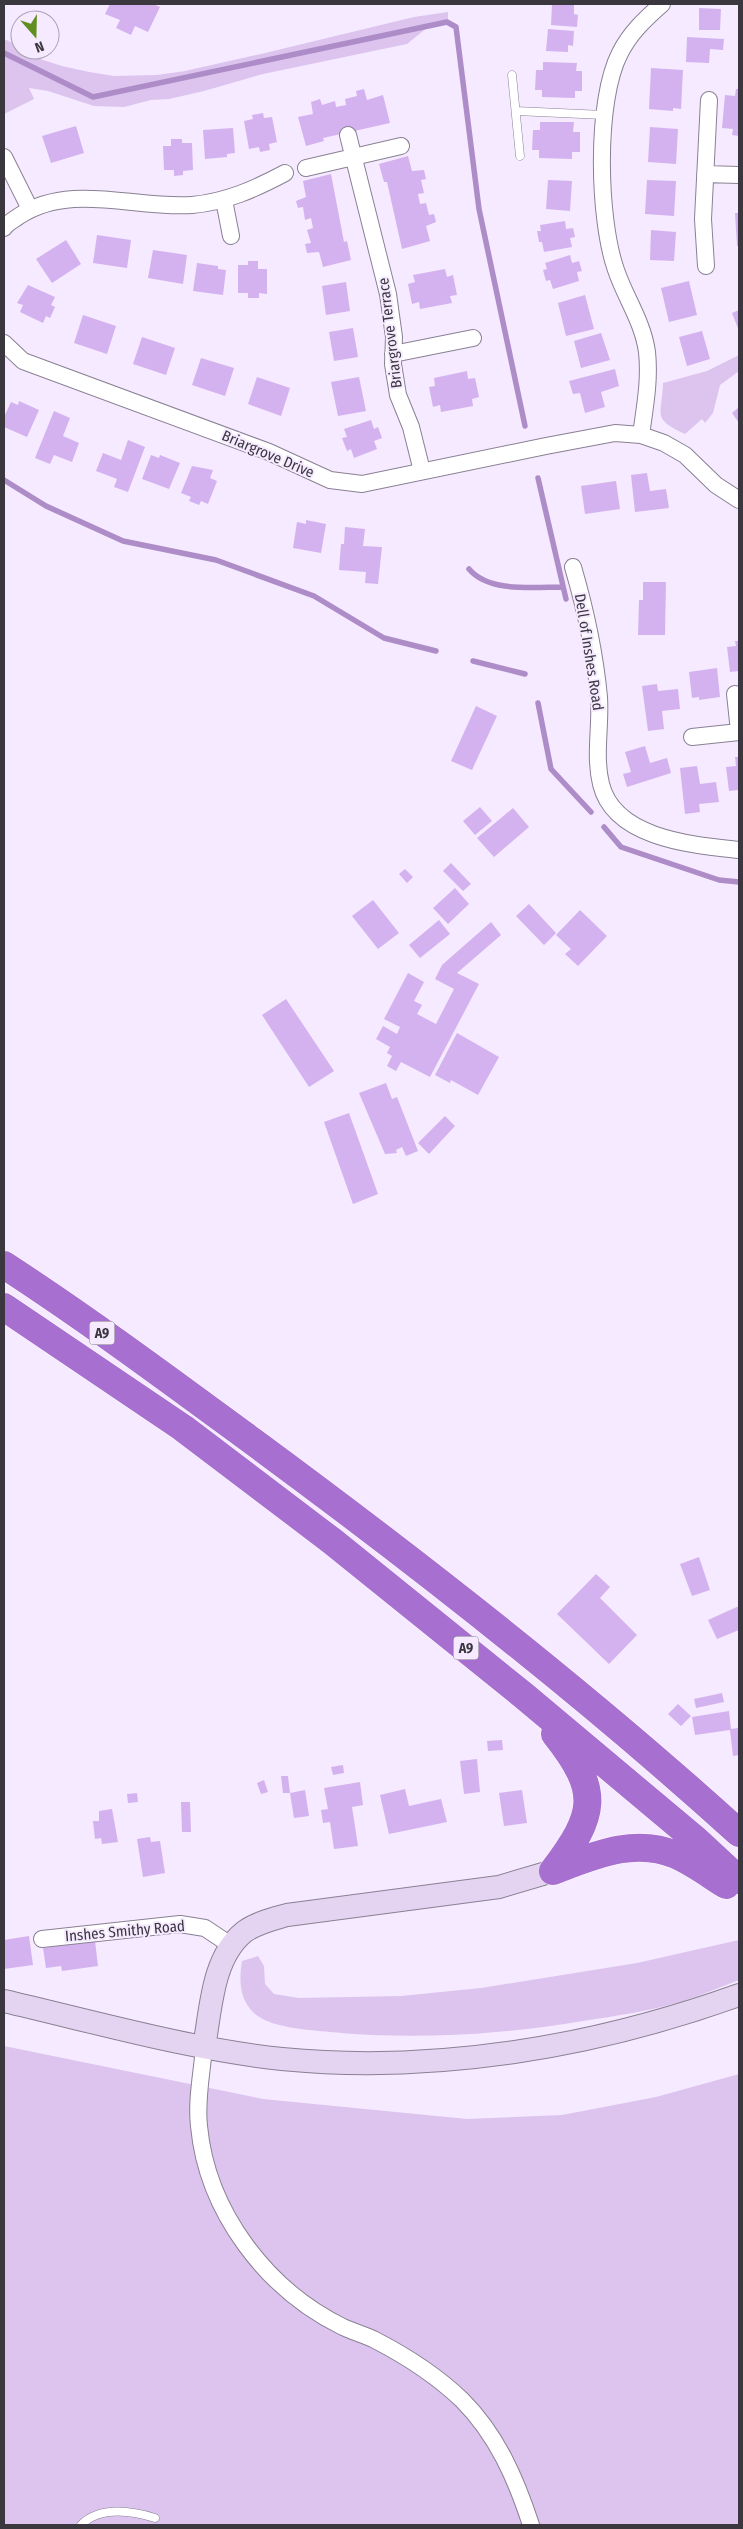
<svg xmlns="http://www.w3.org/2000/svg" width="743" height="2529" viewBox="0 0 743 2529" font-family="'Fira Sans Condensed',sans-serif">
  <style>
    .green { fill: #dcc4ef }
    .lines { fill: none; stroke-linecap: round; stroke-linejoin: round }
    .stream { stroke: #ad8cc7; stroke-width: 5.5 }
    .building { fill: #d4b2ef }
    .lane-casing { stroke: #8a8093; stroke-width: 9 }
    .street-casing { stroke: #8a8093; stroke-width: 18 }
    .secondary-casing { stroke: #8a8093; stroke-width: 24 }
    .highway-casing { stroke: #fff; stroke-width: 29 }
    .lane { stroke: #fff; stroke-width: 8 }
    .street { stroke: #fff; stroke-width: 16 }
    .secondary { stroke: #e5d4f1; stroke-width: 22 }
    .highway { stroke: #a76fcf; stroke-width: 28 }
    .labels { text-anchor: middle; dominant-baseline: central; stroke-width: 4; stroke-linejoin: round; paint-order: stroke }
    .shield { fill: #f5eaff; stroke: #736d79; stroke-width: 1 }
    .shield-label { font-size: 14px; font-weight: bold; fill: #3b373f }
    .street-label { font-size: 15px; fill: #3b373f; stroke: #f5eaff }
  </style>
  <rect width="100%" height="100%" fill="#f5eaff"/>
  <path class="green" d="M 448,12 L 448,22 L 428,27 L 407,44 L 263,74 L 204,91 L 169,99 L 151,100 L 124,107 L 94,106 L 48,91 L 29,88 L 34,99 L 4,114 L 4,39 L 20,46 L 20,50 L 26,50 L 37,58 L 62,66 L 89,72 L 114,76 L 157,75 L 185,71 L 261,54 L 414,17 Z
    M 739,355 L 739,371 L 720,385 L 713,413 L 705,423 L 702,419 L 685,434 C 651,418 662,416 663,383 L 707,371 Z
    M 739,1940 L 739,1980 C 720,1987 702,1995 683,2001 C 650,2011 616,2016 583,2021 C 499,2035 415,2040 330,2032 C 309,2030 270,2028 254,2013 C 239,1999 239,1980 242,1961 L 258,1956 L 264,1966 L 265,1984 L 274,1994 L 299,1998 L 401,1996 L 481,1988 L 637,1963 Z
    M 4,2046 L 263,2099 L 467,2119 L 562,2115 L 656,2097 L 739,2074 L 739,2525 L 4,2525 Z"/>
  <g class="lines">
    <path class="stream" d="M 4,53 L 93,97 L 447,22 L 456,27 L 479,209 L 525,426
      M 538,478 L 566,599
      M 4,480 L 46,506 L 123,541 L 216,560 L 314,596 L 384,638 L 436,651
      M 469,569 C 489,593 535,587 563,587
      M 473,661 L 525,674
      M 538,703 L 551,769 L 591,812
      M 604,827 L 621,847 L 719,880 L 739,882"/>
  </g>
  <path class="building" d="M 110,4 L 153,4 L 160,7 L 148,32 L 135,26 L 131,35 L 116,28 L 120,20 L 105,14 Z
    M 552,4 L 574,5 L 574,14 L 578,15 L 577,27 L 551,25 Z
    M 699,8 L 721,9 L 720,30 L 699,30 Z
    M 548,29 L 574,31 L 573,46 L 568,45 L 568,52 L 546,51 Z
    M 687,37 L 724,39 L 723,50 L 710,49 L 709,63 L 686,62 Z
    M 543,62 L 577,63 L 576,71 L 582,71 L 582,91 L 575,91 L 575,98 L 542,97 L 542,90 L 535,90 L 536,70 L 543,70 Z
    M 651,68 L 683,70 L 681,109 L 673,108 L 673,111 L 649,109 Z
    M 364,89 L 367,100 L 383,95 L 390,123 L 323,138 L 324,141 L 306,146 L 298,117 L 313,114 L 311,102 L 320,99 L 322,105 L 335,101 L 336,107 L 346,105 L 345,99 L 357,96 L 356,91 Z
    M 736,89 L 739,89 L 739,136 L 732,135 L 733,129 L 722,128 L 725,95 L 735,96 Z
    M 263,113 L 264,118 L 272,117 L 277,142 L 269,144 L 270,150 L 260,152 L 259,147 L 249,149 L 244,121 L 253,119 L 252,115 Z
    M 540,122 L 574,122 L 573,132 L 580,132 L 580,152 L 572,152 L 572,159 L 539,158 L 539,150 L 532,150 L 533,130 L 540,130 Z
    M 76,126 L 84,153 L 51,163 L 42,136 Z
    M 650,127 L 678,129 L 676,164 L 648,162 Z
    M 233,128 L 235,153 L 227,154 L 227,157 L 205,159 L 203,130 Z
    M 171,139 L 182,139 L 182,143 L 192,143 L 193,170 L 183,171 L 183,175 L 174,176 L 174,170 L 164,170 L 163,146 L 171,146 Z
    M 408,156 L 412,171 L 424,170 L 426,179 L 421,180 L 424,193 L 418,194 L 420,204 L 426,203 L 429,215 L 434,214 L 436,222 L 426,226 L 430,241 L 402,249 L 387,182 L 384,182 L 379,164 Z
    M 331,174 L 344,242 L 347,241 L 351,260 L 323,267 L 319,252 L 307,253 L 305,244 L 311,243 L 307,230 L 313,228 L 311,218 L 305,220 L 303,207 L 298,208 L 296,201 L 306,197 L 303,181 Z
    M 548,180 L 572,181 L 570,211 L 546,209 Z
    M 647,180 L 676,181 L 674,216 L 645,214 Z
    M 735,213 L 739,213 L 739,246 L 737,246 Z
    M 565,221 L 566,229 L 573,228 L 575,237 L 570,238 L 572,247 L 544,252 L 542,242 L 539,242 L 537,231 L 541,231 L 540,225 Z
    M 651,230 L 676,232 L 674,261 L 650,260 Z
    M 97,235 L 131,240 L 127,268 L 93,263 Z
    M 66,240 L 81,264 L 52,283 L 36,259 Z
    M 153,250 L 187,255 L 183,284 L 148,278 Z
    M 570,255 L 572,263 L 579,261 L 582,271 L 577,272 L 579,281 L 553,289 L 550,280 L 546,281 L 543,270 L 547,269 L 545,263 Z
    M 248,261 L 258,261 L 258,269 L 267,269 L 267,294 L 259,293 L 259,298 L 248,298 L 248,293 L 238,293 L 238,265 L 248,265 Z
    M 197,263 L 218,266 L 218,269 L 226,270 L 223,295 L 193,291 Z
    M 445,269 L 447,277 L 453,275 L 457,295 L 450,296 L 452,303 L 420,309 L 419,302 L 412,304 L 408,284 L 415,282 L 413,275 Z
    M 689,281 L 697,315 L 669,322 L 661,288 Z
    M 346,282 L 350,311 L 326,315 L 322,286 Z
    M 28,285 L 55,297 L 51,305 L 55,307 L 50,318 L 46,316 L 43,323 L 20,312 L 23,305 L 17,303 Z
    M 585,295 L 594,329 L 566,336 L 558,303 Z
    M 739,310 L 739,331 L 732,313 Z
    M 83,315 L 116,326 L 107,354 L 74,343 Z
    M 353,328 L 358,357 L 334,361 L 329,332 Z
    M 702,331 L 710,359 L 687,366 L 679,337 Z
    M 601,333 L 610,360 L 581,368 L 574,341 Z
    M 142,337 L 175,348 L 166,375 L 133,364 Z
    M 201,358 L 234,368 L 225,396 L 192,385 Z
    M 615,369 L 619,386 L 601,392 L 605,407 L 585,413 L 580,393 L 573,394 L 569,381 Z
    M 467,371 L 468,379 L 475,378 L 479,397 L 472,399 L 473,406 L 441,412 L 440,405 L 433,407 L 429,387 L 435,386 L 434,378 Z
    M 257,377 L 290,388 L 281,416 L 248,404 Z
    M 359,377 L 366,411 L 338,416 L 331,382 Z
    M 19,401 L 39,410 L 27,437 L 4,427 L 4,417 L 11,402 L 18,405 Z
    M 739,407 L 739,423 L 732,413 Z
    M 54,411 L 70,418 L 63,436 L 79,443 L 72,462 L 54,455 L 50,464 L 35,458 Z
    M 371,420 L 374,429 L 378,427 L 382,438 L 374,441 L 377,449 L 354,458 L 351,449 L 347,451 L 342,438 L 347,437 L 344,429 Z
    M 128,440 L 145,447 L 128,492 L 114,487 L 117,479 L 96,471 L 103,453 L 121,460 Z
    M 151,455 L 159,458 L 160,455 L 180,463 L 169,489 L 142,479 Z
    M 192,466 L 213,470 L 210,478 L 217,481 L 208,504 L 201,501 L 199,505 L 189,501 L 191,497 L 181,493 Z
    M 647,473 L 650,491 L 666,489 L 669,508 L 635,512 L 631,475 Z
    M 616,481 L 620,509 L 585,514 L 581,486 Z
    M 306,520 L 326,524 L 321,553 L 293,548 L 297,522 L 306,524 Z
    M 345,527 L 365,529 L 363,546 L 382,547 L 378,584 L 365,583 L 366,572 L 339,570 L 341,544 L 344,544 Z
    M 643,582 L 666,582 L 665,635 L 638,635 L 639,600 L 643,600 Z
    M 735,641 L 739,641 L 739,671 L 730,672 L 727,647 L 736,646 Z
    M 717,668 L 720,697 L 699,700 L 699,697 L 692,698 L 689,672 Z
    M 657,684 L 658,691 L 678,689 L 680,709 L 662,711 L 664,729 L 648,731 L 642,686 Z
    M 476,706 L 497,716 L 472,770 L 451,761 Z
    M 645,746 L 650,763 L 667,758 L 671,773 L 627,787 L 623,774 L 631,772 L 625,752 Z
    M 735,757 L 739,757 L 739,790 L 729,791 L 726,767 L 736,766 Z
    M 697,766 L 700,784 L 716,782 L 719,802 L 699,804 L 700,812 L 685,814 L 680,768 Z
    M 480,807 L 492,821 L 475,835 L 463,821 Z
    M 513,808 L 529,827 L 494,857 L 477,838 Z
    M 451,863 L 471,884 L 463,891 L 443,871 Z
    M 405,869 L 413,877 L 407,883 L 399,874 Z
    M 455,888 L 469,904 L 448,924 L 433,908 Z
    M 373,900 L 399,933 L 378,949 L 352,916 Z
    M 529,904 L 556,933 L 544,945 L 516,916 Z
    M 580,910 L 607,936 L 578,966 L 565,954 L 571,949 L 556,935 Z
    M 439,920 L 450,934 L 420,958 L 409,945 Z
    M 491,922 L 501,935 L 457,973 L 479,984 L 430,1077 L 401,1062 L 396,1071 L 387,1066 L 392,1056 L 387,1053 L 390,1047 L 376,1039 L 383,1026 L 397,1034 L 400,1027 L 384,1019 L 408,973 L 424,982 L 414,1001 L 422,1005 L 417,1014 L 436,1024 L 454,989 L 435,979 L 442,965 Z
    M 286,999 L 334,1071 L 309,1087 L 262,1015 Z
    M 457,1033 L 499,1057 L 478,1095 L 451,1080 L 450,1083 L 435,1075 Z
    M 386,1083 L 392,1099 L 397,1097 L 418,1151 L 406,1156 L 402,1147 L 396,1150 L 397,1153 L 385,1154 L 359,1093 Z
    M 349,1113 L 378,1194 L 353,1204 L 324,1122 Z
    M 445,1116 L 455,1126 L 429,1154 L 418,1143 Z
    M 699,1557 L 710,1590 L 692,1596 L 680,1564 Z
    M 596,1574 L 610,1587 L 600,1598 L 637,1635 L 609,1664 L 557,1614 Z
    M 739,1606 L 739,1630 L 717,1639 L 708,1620 Z
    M 722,1693 L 724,1702 L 696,1708 L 694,1699 Z
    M 678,1704 L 691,1716 L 681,1726 L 668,1714 Z
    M 729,1711 L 731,1729 L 738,1728 L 739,1755 L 733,1756 L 730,1730 L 695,1735 L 692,1717 Z
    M 502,1740 L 503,1750 L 488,1751 L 487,1741 Z
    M 477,1759 L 480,1792 L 464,1794 L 460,1761 Z
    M 343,1765 L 344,1773 L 333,1775 L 331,1767 Z
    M 281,1776 L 288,1776 L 290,1793 L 283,1793 Z
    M 264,1780 L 268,1792 L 261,1794 L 257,1783 Z
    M 360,1782 L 363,1805 L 352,1807 L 358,1846 L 334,1849 L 330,1822 L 323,1823 L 321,1810 L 328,1809 L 324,1788 Z
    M 405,1789 L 409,1806 L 441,1799 L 447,1822 L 389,1834 L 380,1795 Z
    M 305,1790 L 309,1816 L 294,1818 L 290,1793 Z
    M 522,1790 L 527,1823 L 504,1826 L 499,1793 Z
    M 137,1793 L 138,1802 L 128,1803 L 127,1794 Z
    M 181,1802 L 190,1802 L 191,1832 L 182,1832 Z
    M 112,1809 L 118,1842 L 102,1844 L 101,1838 L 95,1839 L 93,1821 L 99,1821 L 99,1811 Z
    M 150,1837 L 151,1842 L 160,1841 L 165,1873 L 143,1877 L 137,1839 Z
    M 29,1936 L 33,1965 L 4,1969 L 4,1940 Z
    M 95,1941 L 98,1966 L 62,1971 L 61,1966 L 46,1968 L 43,1948 Z"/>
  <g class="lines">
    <g class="lane-casing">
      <path id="lane" d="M 512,75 L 520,156
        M 516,111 L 604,115
        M 81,2525 C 100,2506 132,2511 155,2518"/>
    </g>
    <g class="street-casing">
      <path id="street" d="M 348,135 L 388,294 L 394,337 L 393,364 L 398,395 L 411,427 L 422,471
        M 4,157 L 30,209
        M 306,168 L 401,146
        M 705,174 L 739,175
        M 224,200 L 231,236
        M 4,228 C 7,223 14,220 19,216 C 71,182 134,209 192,205 C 226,202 255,189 285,173
        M 706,266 L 703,219 L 709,100
        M 4,343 L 23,361 L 269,452 L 330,480 L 362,484 L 546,446 L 615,433 L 641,435 L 664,443 L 685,455 L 716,485 L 739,500
        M 393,354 L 473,338
        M 641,435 C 645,406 650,380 647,352 C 643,322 625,297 616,270 C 598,219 595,101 620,53 C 630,33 645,19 662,4
        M 573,567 C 585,608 595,654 599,697 C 601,726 594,756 601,784 C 614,839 694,845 739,850
        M 735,694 L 739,731
        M 692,737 L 739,732
        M 42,1939 L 180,1924 L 205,1928 L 232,1946
        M 204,2047 C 202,2073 196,2100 199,2126 C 207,2212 267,2290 343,2327 C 354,2332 365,2335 375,2340 C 406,2356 437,2376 462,2400 C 497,2435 516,2479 531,2525"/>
    </g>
    <g class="secondary-casing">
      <path id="secondary" d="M 4,2001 C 95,2022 188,2049 282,2059 C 436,2074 594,2047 739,1995
        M 204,2047 C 211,2009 212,1958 244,1932 C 256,1923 273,1919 287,1915 L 499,1887 L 553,1871"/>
    </g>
    <g class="highway-casing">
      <path id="highway" d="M 4,1265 C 90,1321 172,1382 255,1443 C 422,1566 586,1694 739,1833
        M 4,1307 L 183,1428 L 332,1541 L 523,1695 L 696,1840 L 739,1880
        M 553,1871 C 596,1814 601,1792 555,1734
        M 553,1871 C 593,1856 634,1837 676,1855 C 694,1863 710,1875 726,1885"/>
    </g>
    <use href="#lane" class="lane"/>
    <use href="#street" class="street"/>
    <use href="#secondary" class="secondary"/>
    <use href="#highway" class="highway"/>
  </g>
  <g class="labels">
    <g class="shield">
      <rect x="89.5" y="1321.5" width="25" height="23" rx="4"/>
      <rect x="453.5" y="1636.5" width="25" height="23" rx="4"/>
    </g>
    <g class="shield-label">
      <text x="102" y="1333">A9</text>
      <text x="466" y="1648">A9</text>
    </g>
    <g class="street-label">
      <text transform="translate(390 333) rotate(-97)">Briargrove Terrace</text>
      <text transform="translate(268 454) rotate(23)">Briargrove Drive</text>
      <text transform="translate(589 652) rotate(81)">Dell of Inshes Road</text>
      <text transform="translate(125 1931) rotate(-5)">Inshes Smithy Road</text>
    </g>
  </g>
  <rect width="743" height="2529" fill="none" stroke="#3b373f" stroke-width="10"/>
  <g transform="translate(35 35) rotate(160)"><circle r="24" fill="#f5eaff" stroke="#aba2b2"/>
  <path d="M0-4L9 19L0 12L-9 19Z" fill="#618e20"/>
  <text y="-8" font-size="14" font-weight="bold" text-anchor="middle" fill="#3b373f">N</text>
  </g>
</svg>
